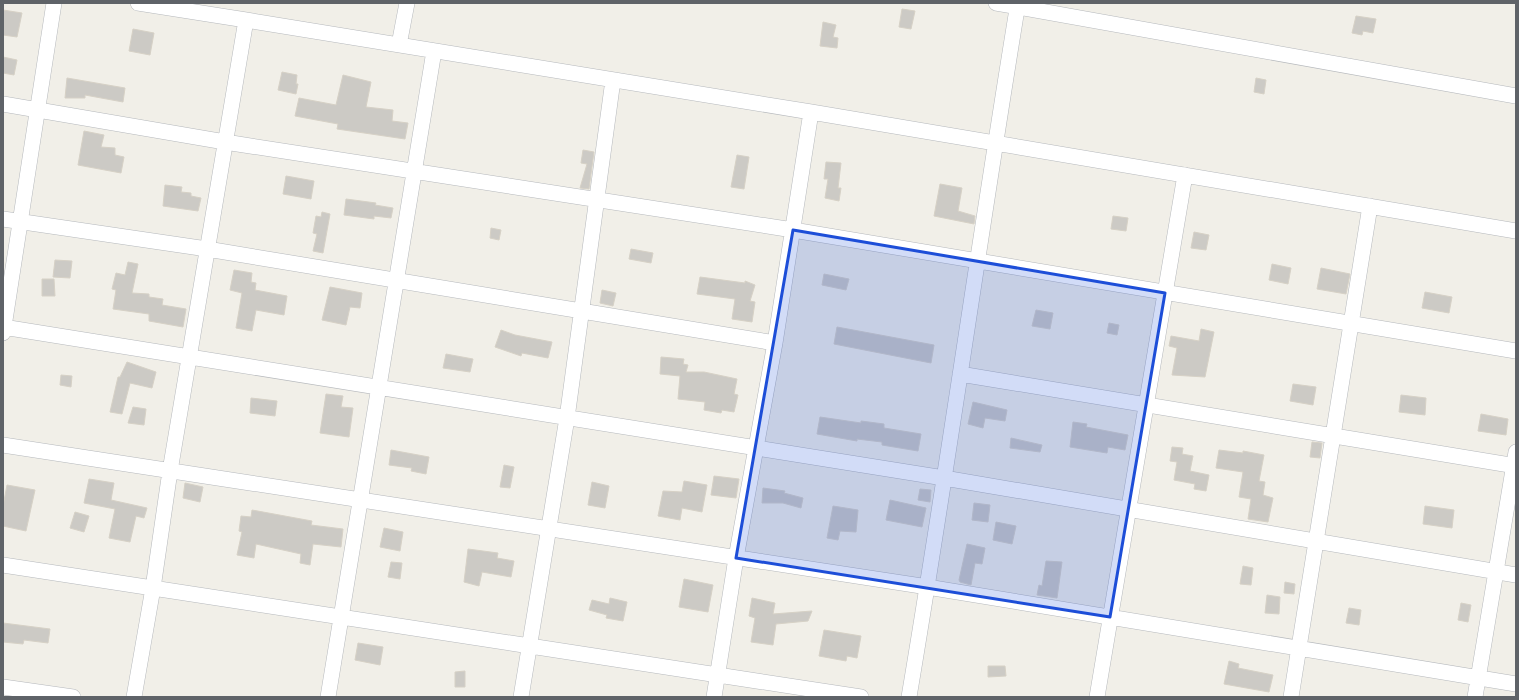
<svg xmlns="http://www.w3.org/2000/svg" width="1519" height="700" viewBox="0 0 1519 700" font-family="'Sofia Sans Condensed',sans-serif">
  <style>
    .building { fill: #cccac5; stroke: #d6d1c6 }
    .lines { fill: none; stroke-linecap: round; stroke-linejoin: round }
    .minor-casing { stroke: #b5b8bc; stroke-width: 16 }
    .minor { stroke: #fff; stroke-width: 15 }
    .marked { fill: #1d4ed8; fill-opacity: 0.2; stroke: #1d4ed8; stroke-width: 3; stroke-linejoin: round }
  </style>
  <rect width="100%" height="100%" fill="#f1efe8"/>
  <path class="building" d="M 902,9 L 915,11 L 911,29 L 899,27 Z
    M 3,10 L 22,13 L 17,37 L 3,35 Z
    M 1356,16 L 1376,19 L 1373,33 L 1363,31 L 1362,35 L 1352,33 Z
    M 823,22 L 836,25 L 833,37 L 838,38 L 837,48 L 820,46 Z
    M 133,29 L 154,33 L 150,55 L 129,51 Z
    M 3,57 L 17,60 L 14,75 L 3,73 Z
    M 282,72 L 297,75 L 296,84 L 298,84 L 296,94 L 278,90 Z
    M 343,75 L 371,82 L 366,107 L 393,110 L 392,121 L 408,123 L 405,139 L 337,129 L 338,124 L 295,116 L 299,98 L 336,105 Z
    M 67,78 L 125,88 L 123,102 L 85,95 L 85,98 L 65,98 Z
    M 1256,78 L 1266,80 L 1264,94 L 1254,92 Z
    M 84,131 L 104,135 L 101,147 L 115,148 L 115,155 L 124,157 L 121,173 L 78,165 Z
    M 583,150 L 594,152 L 589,189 L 580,188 L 587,164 L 581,163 Z
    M 737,155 L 749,157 L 744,189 L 731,187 Z
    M 826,162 L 841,163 L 838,188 L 841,188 L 839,201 L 825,198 L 828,179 L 824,179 Z
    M 286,176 L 314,181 L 311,199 L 283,194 Z
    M 940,184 L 962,188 L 958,211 L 975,216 L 974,224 L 934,216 Z
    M 165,185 L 182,187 L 181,192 L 191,193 L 191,196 L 201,198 L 198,211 L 163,206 Z
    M 346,199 L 376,203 L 375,205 L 393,208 L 391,218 L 374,216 L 374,219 L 344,215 Z
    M 322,212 L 330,214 L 323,253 L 313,251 L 317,234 L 313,233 L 316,216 L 321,217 Z
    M 1113,216 L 1128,218 L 1126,231 L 1111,229 Z
    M 491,228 L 501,230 L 499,240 L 490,238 Z
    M 1194,232 L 1209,235 L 1206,250 L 1191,248 Z
    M 631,249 L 653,253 L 651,263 L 629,259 Z
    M 55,260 L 72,261 L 70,278 L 53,277 Z
    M 128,262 L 138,264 L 132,293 L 149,294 L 149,297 L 163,299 L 162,305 L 186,309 L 183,327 L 149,321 L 149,314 L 113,309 L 116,290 L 112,289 L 116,273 L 125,275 Z
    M 1272,264 L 1291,268 L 1288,284 L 1269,280 Z
    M 1321,268 L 1350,274 L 1346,294 L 1317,289 Z
    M 234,270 L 252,273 L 251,282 L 256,283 L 255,290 L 287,296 L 284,315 L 256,310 L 252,331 L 236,328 L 242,293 L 230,290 Z
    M 824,274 L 849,279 L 846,290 L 822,285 Z
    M 700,277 L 745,283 L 745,281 L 755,285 L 750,301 L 755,302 L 752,322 L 732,319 L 735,299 L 697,294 Z
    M 42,279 L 54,279 L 55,296 L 42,296 Z
    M 330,287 L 362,293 L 360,308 L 350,307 L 346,325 L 322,320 Z
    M 602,290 L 616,293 L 613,306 L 600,303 Z
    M 1425,292 L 1452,297 L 1449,313 L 1422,308 Z
    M 1036,310 L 1053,313 L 1050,329 L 1032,326 Z
    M 1109,323 L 1119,325 L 1117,335 L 1107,333 Z
    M 837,327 L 934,345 L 931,363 L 834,344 Z
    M 1201,329 L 1214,332 L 1205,377 L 1172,375 L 1177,348 L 1169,346 L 1171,336 L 1199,341 Z
    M 501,330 L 515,335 L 552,342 L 548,358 L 522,353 L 521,356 L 495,347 Z
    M 446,354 L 473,359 L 470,372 L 443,368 Z
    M 661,357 L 684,359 L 683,364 L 688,365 L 686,372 L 704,372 L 737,379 L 734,394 L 738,395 L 734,412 L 722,410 L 721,413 L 704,410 L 705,402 L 678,399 L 680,376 L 660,374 Z
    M 127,362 L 156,372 L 152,388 L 130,383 L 122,414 L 110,412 L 118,377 L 120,377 Z
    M 61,375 L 72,376 L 71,387 L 60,385 Z
    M 1293,384 L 1316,387 L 1313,405 L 1290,401 Z
    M 326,394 L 343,396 L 341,407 L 353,408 L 349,437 L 320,433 Z
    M 1401,395 L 1426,398 L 1425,415 L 1399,412 Z
    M 251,398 L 277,401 L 275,416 L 250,413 Z
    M 973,402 L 1007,410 L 1005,421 L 985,418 L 983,428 L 968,424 Z
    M 133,407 L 146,409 L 144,425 L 128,423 Z
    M 1481,414 L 1508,419 L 1506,435 L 1478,431 Z
    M 820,417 L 861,423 L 861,421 L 884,424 L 884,428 L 921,434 L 918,451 L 882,445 L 882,442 L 857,439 L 857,441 L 817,434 Z
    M 1073,422 L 1087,424 L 1086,427 L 1128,435 L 1125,450 L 1108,447 L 1107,453 L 1070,447 Z
    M 1011,438 L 1042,445 L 1040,452 L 1010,448 Z
    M 1312,442 L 1322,443 L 1320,458 L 1310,457 Z
    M 1172,447 L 1183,448 L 1182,454 L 1193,456 L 1190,471 L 1209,475 L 1206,491 L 1194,489 L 1195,484 L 1174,480 L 1177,462 L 1170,461 Z
    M 391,450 L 429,457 L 426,474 L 411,471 L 412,468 L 389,465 Z
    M 1219,450 L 1243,453 L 1243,451 L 1264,455 L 1259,481 L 1265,482 L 1263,495 L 1273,498 L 1268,522 L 1248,519 L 1251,499 L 1239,497 L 1243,472 L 1216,468 Z
    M 504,465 L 514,467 L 510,488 L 500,487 Z
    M 714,476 L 739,479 L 736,498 L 711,495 Z
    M 89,479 L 114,483 L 111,500 L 147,508 L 144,518 L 136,516 L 130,542 L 109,538 L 115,509 L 84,503 Z
    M 684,481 L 707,485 L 702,512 L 682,508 L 680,520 L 658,516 L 663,491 L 682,492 Z
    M 592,482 L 609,486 L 605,508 L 588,505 Z
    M 185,483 L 203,487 L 200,502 L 183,498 Z
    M 7,485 L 35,490 L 26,531 L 3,526 L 3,506 Z
    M 763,488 L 785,491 L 784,493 L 803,498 L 801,508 L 783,503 L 762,503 Z
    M 920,489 L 931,490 L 930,502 L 918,500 Z
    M 890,500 L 926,508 L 922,527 L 886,520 Z
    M 974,503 L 990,505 L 988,522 L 972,520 Z
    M 833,506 L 858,510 L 856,532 L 840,531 L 838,540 L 827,538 Z
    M 1425,506 L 1454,510 L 1452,528 L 1423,524 Z
    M 252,510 L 312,521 L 311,525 L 343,529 L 341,547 L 313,544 L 310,565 L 300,563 L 301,554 L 256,544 L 254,558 L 237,555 L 242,532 L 239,531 L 241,516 L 251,517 Z
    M 75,512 L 89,516 L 84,532 L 70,528 Z
    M 996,522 L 1016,526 L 1012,544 L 993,540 Z
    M 384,528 L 403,532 L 400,551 L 380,547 Z
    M 967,544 L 985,548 L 982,564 L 975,563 L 971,585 L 960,582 L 959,580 Z
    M 468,549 L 498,553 L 497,558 L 514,561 L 511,577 L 482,572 L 479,586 L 464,582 Z
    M 1046,561 L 1062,562 L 1057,598 L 1037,595 L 1039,585 L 1042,586 Z
    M 391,562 L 402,563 L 400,579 L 388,577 Z
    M 1243,566 L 1253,568 L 1251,585 L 1240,584 Z
    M 684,579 L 713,585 L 708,612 L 679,607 Z
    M 1285,582 L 1295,584 L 1294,594 L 1284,593 Z
    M 1267,595 L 1280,597 L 1279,614 L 1265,613 Z
    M 610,598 L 627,602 L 623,621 L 606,618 L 607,615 L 589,610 L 592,600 L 609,604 Z
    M 752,598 L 775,603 L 773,614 L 812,611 L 808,621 L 776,624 L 773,645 L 751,642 L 755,618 L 749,616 Z
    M 1461,603 L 1471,605 L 1468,622 L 1458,620 Z
    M 1349,608 L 1361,610 L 1359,625 L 1346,623 Z
    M 3,623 L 50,629 L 48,643 L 24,640 L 23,644 L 3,642 Z
    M 824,630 L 861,636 L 857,658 L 847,656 L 846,661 L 819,656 Z
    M 358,643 L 383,647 L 380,665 L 355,660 Z
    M 1229,661 L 1239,664 L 1238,668 L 1273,675 L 1269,692 L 1224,684 Z
    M 988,666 L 1005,666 L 1006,676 L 988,677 Z
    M 465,671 L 465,687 L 455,687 L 455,672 Z"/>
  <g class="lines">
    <g class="minor-casing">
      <path id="minor" d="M 996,3 L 1516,96
        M 246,20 L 811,112 L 1516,231
        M 399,45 L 407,3
        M 3,104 L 225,142 L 793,230 L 1516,351
        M 3,219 L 207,249 L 775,343 L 811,112
        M 3,327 L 944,478 L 1516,575
        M 3,333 L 54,3
        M 960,374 L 1516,466
        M 3,445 L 915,585 L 1516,684
        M 3,565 L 861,697
        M 3,687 L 73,697
        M 134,697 L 153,588 L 170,471 L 246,20 L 138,3
        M 328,697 L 434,51
        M 521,697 L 567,418 L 613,80
        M 714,697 L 736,558 L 775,343
        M 909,697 C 948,466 980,234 1018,3
        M 1097,697 L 1185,175
        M 1291,697 L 1370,206
        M 1475,697 L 1516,452"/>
    </g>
    <use href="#minor" class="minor"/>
  </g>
  <path class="marked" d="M 793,230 L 1165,293 L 1110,617 L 736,558 Z"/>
  <rect width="1519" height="700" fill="none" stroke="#5f6368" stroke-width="8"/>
</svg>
